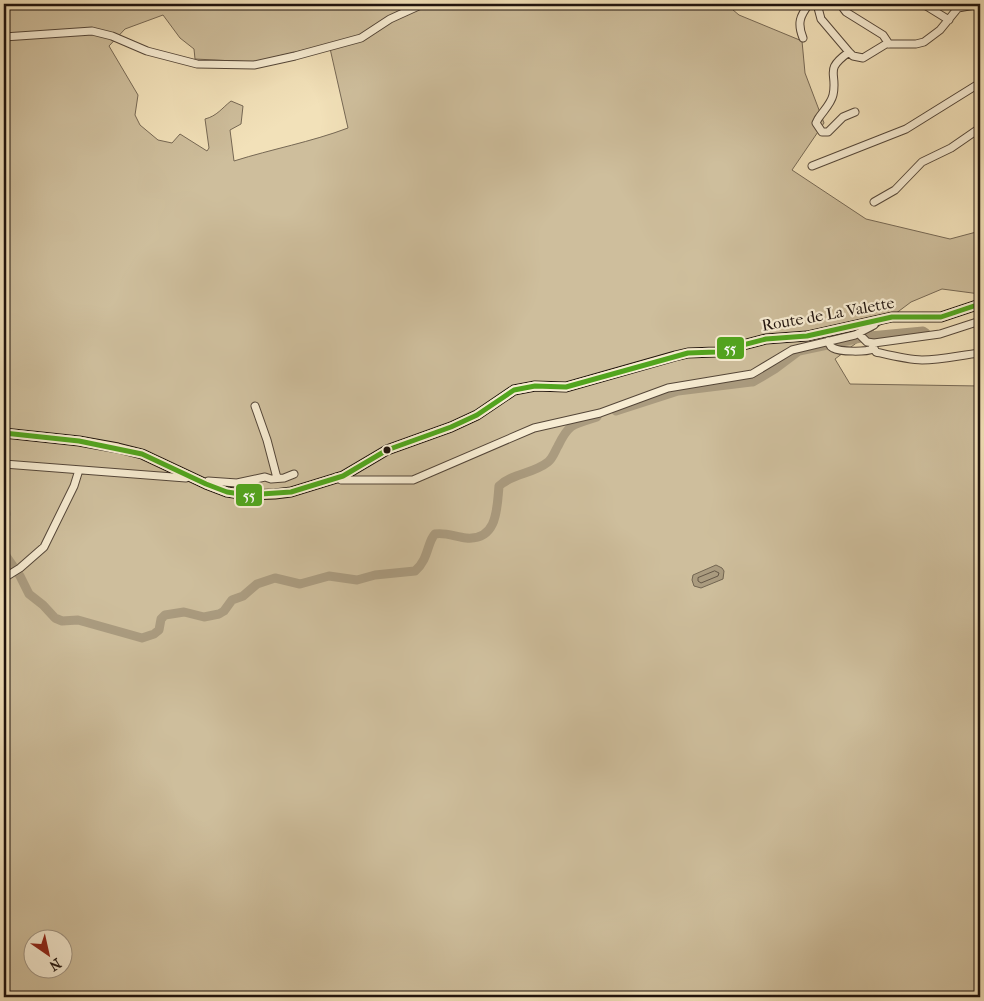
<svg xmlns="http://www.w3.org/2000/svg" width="984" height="1001" viewBox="0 0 984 1001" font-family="'IM FELL French Canon',serif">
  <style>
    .green { fill: #cebe9c; stroke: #766854; fill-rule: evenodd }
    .water { fill: #aa9b7f; stroke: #726551 }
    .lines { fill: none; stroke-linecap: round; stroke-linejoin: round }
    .shore { stroke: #645746; stroke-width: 1 }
    .river { stroke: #aa9b7f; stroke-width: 9 }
    .minor-casing { stroke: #544638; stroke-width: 9 }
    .major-casing { stroke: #1f130d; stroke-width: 11 }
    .minor { stroke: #f7ecd2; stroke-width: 7 }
    .major { stroke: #f2e1b9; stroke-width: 9 }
    .bus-1-casing { stroke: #f7ecd2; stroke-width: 9 }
    .bus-1 { stroke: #52a51e; stroke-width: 5 }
    .bus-dot { fill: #1f130d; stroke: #f7ecd2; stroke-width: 2 }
    .labels { text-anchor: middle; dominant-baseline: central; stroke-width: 4.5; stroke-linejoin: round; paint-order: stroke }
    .street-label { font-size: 16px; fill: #1f130d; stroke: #f7ecd2 }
    .line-badge { stroke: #f7ecd2; stroke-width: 2 }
    .badge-label { font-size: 14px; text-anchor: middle; font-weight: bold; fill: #fff }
  </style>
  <rect width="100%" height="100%" fill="#f2e1b9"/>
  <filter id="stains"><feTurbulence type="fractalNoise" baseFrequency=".004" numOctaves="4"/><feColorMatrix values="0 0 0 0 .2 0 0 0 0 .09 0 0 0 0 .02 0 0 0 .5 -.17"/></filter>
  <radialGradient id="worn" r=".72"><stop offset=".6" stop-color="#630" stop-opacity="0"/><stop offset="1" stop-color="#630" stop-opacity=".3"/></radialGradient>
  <path class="green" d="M 4,4 L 726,4 L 739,15 L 802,41 L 805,73 L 824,123 L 792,170 L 866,219 L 950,239 L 980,231 L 980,294 L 942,289 L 911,302 L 835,359 L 850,384 L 980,386 L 980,997 L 4,997 ZM 163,15 L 180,38 L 194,49 L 195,59 L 254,62 L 329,44 L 348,128 C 311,142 272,149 234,161 L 230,130 L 241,124 L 243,106 L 231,101 C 222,108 217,116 205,119 L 209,148 L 207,151 L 180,134 L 172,143 L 158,140 L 140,125 L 135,115 L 138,95 L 109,46 L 125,29 ZM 32,938 L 62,938 L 62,968 L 32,968 Z"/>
  <path class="water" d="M 716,565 L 722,568 L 724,571 L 723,579 L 701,588 L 694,586 L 692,580 L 693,575 Z"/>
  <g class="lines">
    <path class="shore" d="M 715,571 L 719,573 L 718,576 L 701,583 L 698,581 L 698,578 Z"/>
    <path class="river" d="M 753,382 L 775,369 L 799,351 L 870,336 L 923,331 L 926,333
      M 616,411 L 678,391 L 751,382
      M 4,499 L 6,514 L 4,521
      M 4,553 L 20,576 L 29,594 L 43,605 L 55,618 L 62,621 L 78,620 L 142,638 L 154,634 L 159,630 L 161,619 L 165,615 L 184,612 L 204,617 L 219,614 L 224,611 L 232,600 L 243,596 L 257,584 L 275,578 L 300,584 L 329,576 L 357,580 L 375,575 L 415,571 C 429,559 427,542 435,534 C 445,532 456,537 466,538 C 498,541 497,507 499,486 C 513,473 533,474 548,462 C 553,458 555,451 558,446 C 569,423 574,424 597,417"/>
    <g class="minor-casing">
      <path id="minor" d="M 817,4 L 821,19 L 849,52 L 853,56 L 863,58 L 886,44 L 916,44 L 924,42 L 940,30 L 958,8 L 980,4
        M 844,4 L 843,8 L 846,12 L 883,35 L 889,44
        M 923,4 L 949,20
        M 4,37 L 92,31 L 112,36 L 147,51 L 197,64 L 254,65 L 295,56 L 361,38 L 390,19 L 423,4
        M 803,38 C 797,23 800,16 809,4
        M 849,52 C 823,71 838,72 833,95 C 831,104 823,111 818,119 L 816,123 L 822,132 L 828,132 L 843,117 L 855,112
        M 812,166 L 906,129 L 980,83
        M 874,202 L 895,190 L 922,162 L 951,148 L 980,128
        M 859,334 L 867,342 L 874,343 L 940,334 L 980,321
        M 828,341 C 830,345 829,346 833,348 C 840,352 866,352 873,349
        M 871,343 L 876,352 C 889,355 909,360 922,360 C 942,360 961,355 980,353 L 980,349
        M 255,406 L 267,440 L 277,478
        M 4,464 L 186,478 L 188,476
        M 336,477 L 341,480 L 413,480 L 534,428 L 600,413 L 668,388 L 752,374 L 792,350 L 855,335 L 874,325 L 877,320
        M 206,484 L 208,481 L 237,483 L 265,477 L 271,479 L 284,478 L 294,474
        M 4,578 L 20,568 L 44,547 L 74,486 L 79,470"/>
    </g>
    <g class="major-casing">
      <path id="major" d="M 4,433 L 79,441 L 118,448 L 142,454 L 206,484 L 227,492 L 247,495 L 275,494 L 291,492 L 343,476 L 387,450 L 451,427 L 477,415 L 514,390 L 535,386 L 566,387 L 675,356 L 688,353 L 716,352 L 766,339 L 807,336 L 892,317 L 941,317 L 980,304"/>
    </g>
    <use href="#minor" class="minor"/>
    <use href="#major" class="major"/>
    <g class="bus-1-casing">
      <path id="bus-1" d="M 4,433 L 79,441 L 142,454 L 206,484 L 227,492 L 247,495 L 291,492 L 343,476 L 387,450 L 451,427 L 477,415 L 514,390 L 535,386 L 566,387 L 688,353 L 716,352 L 766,339 L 807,336 L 892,317 L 941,317 L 980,304"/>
    </g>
    <use href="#bus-1" class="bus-1"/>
  </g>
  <circle class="bus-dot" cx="387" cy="450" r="4.5"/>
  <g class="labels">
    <g class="street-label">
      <text transform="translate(828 314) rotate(-10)">Route de La Valette</text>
    </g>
  </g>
  <g class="line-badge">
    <rect x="716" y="336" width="29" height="24" rx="5" fill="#52a51e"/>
    <rect x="235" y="483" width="28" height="24" rx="5" fill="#52a51e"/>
  </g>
  <g class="badge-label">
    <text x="730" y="353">55</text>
    <text x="249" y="500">55</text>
  </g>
  <rect width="984" height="1001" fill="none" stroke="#f2e1b9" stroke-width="20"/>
  <rect x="5" y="5" width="974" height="991" fill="none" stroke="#1f130d" stroke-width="2.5"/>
  <rect x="10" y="10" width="964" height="981" fill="none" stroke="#1f130d"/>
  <g transform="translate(48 954) rotate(146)"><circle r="24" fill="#f7ecd2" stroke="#a19583"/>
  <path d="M0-4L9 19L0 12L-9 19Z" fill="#8f2418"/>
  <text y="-8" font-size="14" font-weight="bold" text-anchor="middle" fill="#1f130d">N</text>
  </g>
  <rect width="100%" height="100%" filter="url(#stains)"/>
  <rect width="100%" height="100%" fill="url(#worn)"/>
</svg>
